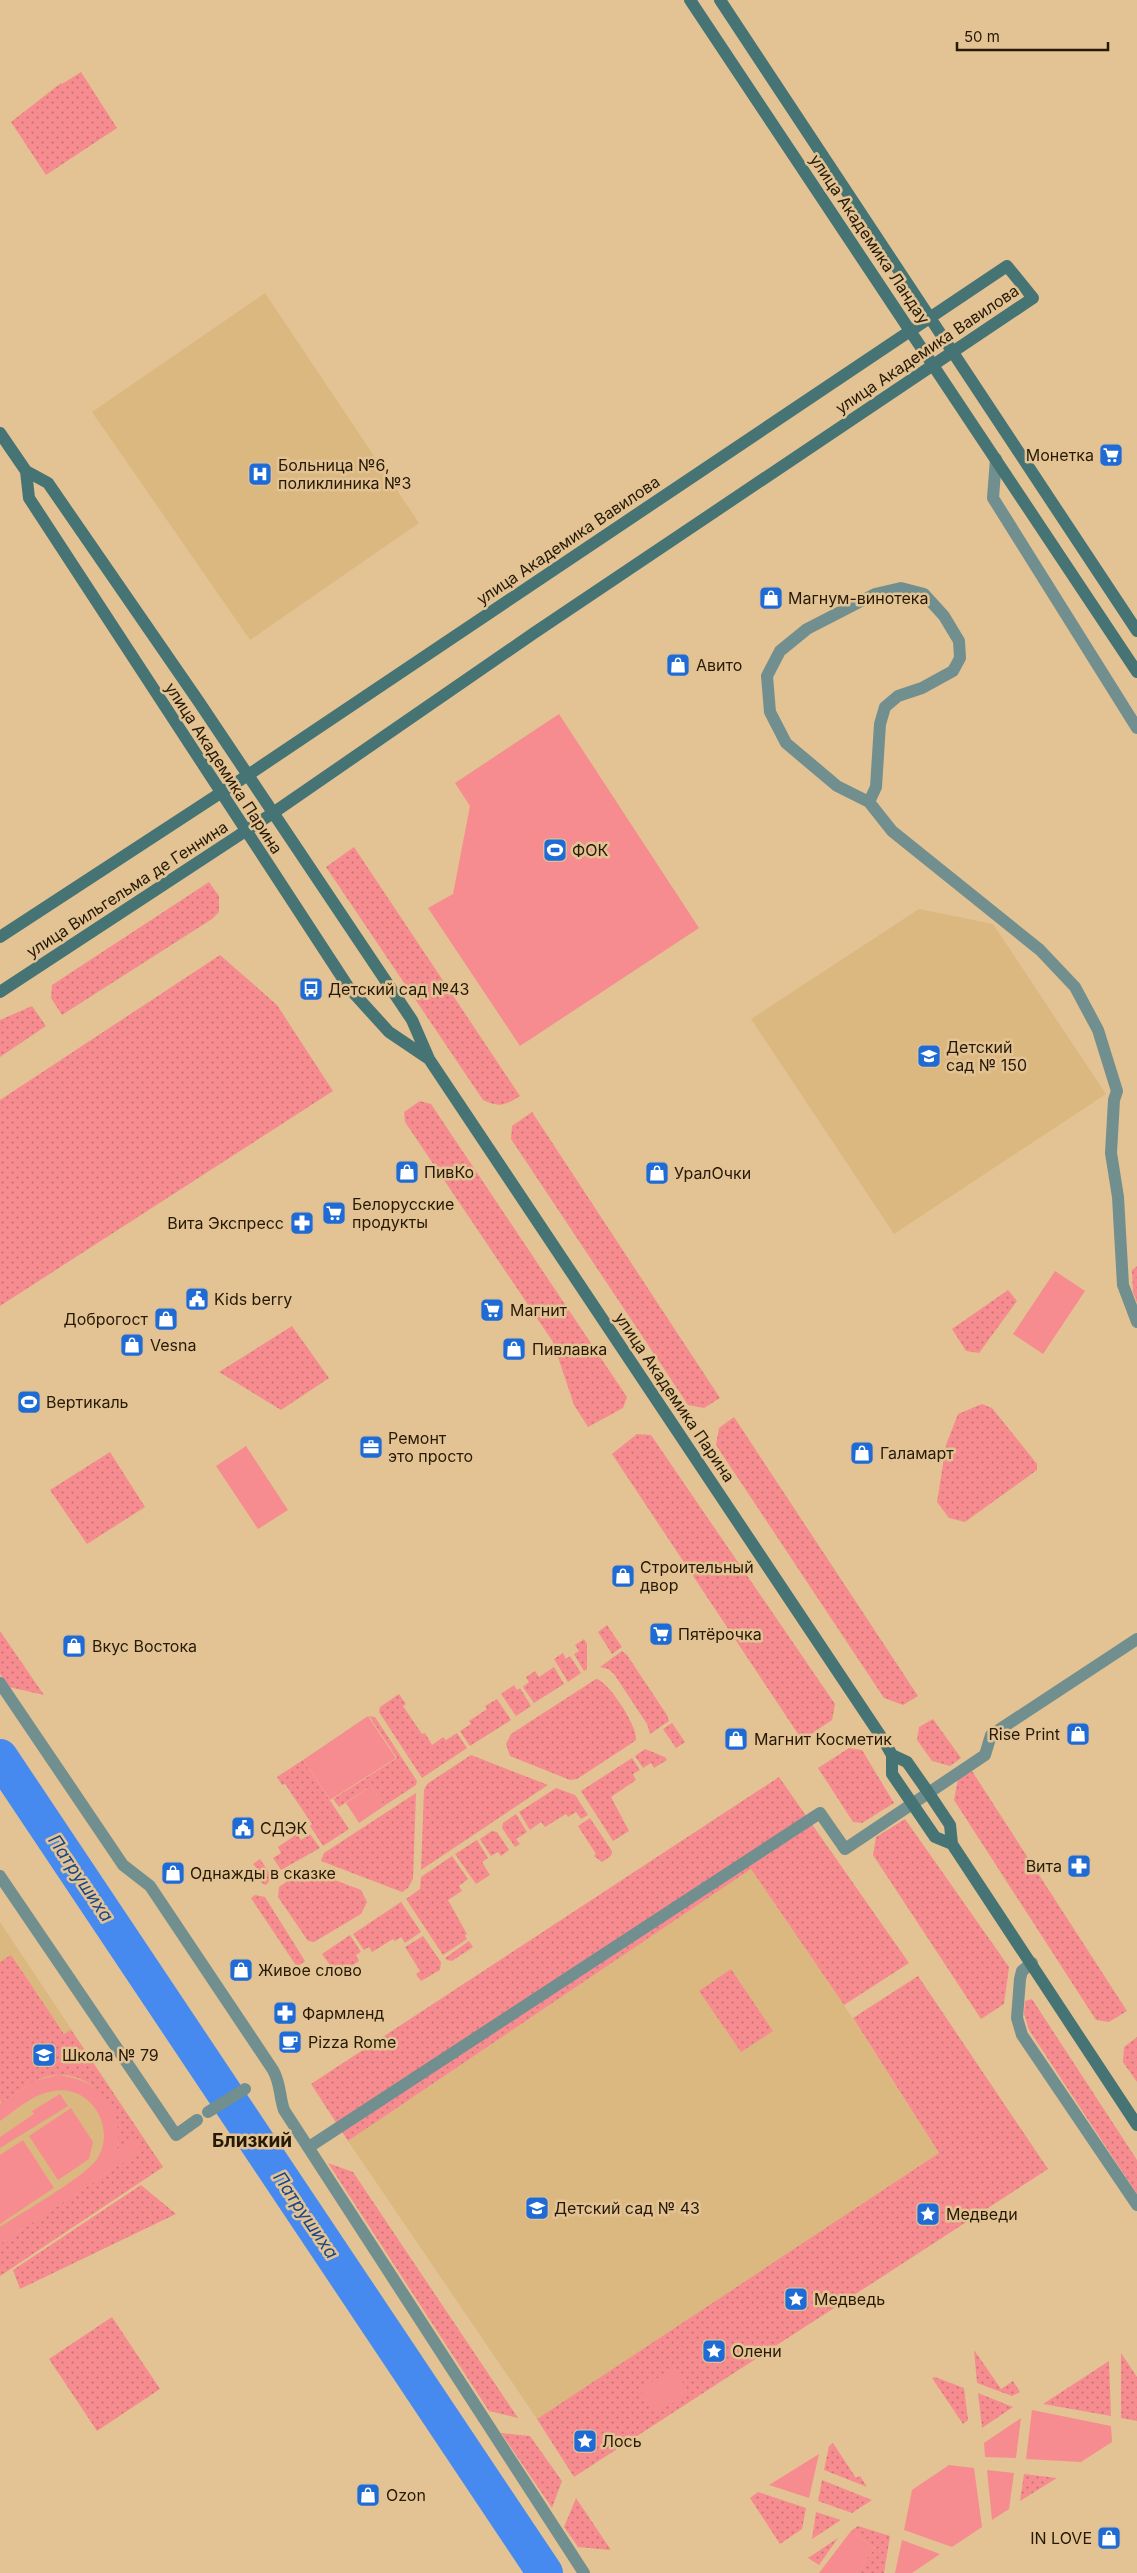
<svg xmlns="http://www.w3.org/2000/svg" width="1137" height="2573" viewBox="0 0 1137 2573" font-family="Inter,sans-serif">
  <style>
    .built { fill: #dcb881 }
    .grass { fill: url(#grass-dots) }
    .garden { fill: #f68c8f }
    .lines { fill: none; stroke-linecap: round; stroke-linejoin: round }
    .river { stroke: #468af0; stroke-width: 36 }
    .street { stroke: #728f90; stroke-width: 12 }
    .secondary { stroke: #467374; stroke-width: 12 }
    .labels { text-anchor: middle; dominant-baseline: central; stroke-width: 5; stroke-linejoin: round; paint-order: stroke }
    .street-label { font-size: 16px; fill: #261a07; stroke: #e3c393 }
    .poi-label { font-size: 16px; fill: #261a07; stroke: #e3c393; text-anchor: start }
    .water-label { font-size: 18px; font-style: italic; fill: #1b4787; stroke: #e3c393 }
    .quarter-label { font-size: 19px; font-weight: bold; fill: #261a07; stroke: #e3c393 }
  </style>
  <defs>
    <pattern id="grass-dots" width="8" height="8" patternUnits="userSpaceOnUse" patternTransform="scale(1.25)"><rect width="8" height="8" fill="#f68c8f"/><path d="M2 2h.1M6 6h.1" fill="none" stroke="#c77273" stroke-width="1.8" stroke-linecap="round"/></pattern>
  </defs>
  <rect width="100%" height="100%" fill="#e3c393"/>
  <path class="built" d="M 265,293 L 419,523 L 250,640 L 92,412 Z
    M 919,909 L 993,924 L 1106,1094 L 894,1234 L 751,1019 Z
    M 751,1869 L 844,2005 L 939,2153 L 537,2419 L 348,2141 Z
    M 0,1922 L 163,2167 L 0,2276 Z"/>
  <path class="grass" d="M 81,72 L 117,128 L 46,175 L 11,122 L 61,83 L 62,84 Z
    M 354,847 L 520,1096 C 506,1105 499,1108 483,1100 L 326,867 Z
    M 209,882 L 219,896 L 219,912 L 212,919 L 62,1015 L 51,998 L 52,985 Z
    M 220,955 L 277,1005 L 333,1091 L 0,1306 L 0,1100 Z
    M 32,1006 L 46,1026 L 0,1057 L 0,1020 Z
    M 420,1101 L 431,1104 L 627,1397 L 623,1408 L 588,1427 L 574,1405 L 553,1342 L 405,1122 L 404,1112 Z
    M 532,1112 L 720,1398 L 704,1408 L 688,1405 L 511,1139 L 512,1126 Z
    M 1137,1266 L 1137,1303 L 1133,1292 L 1132,1270 Z
    M 1008,1290 L 1017,1301 L 979,1353 L 966,1351 L 952,1329 Z
    M 292,1326 L 329,1378 L 281,1410 L 219,1372 Z
    M 982,1404 L 992,1408 L 1037,1464 L 1037,1470 L 965,1522 L 949,1518 L 937,1502 L 946,1445 L 958,1414 Z
    M 734,1417 L 918,1696 L 903,1705 L 884,1698 L 716,1445 L 719,1428 Z
    M 637,1434 L 651,1435 L 835,1704 L 832,1720 L 802,1740 L 612,1454 Z
    M 110,1452 L 145,1507 L 87,1544 L 50,1490 Z
    M 607,1625 L 622,1647 L 612,1654 L 598,1632 Z
    M 0,1631 L 44,1695 L 9,1687 L 0,1674 Z
    M 584,1639 L 587,1644 L 587,1669 L 584,1671 L 574,1654 L 579,1651 L 575,1645 Z
    M 622,1651 L 627,1655 L 667,1715 L 669,1721 L 650,1734 L 647,1724 L 614,1674 L 608,1669 L 600,1667 Z
    M 563,1653 L 566,1659 L 570,1656 L 581,1673 L 568,1682 L 554,1659 Z
    M 554,1667 L 564,1684 L 534,1703 L 523,1687 L 529,1682 L 526,1677 L 535,1671 L 539,1677 Z
    M 596,1679 C 607,1679 639,1728 636,1740 L 632,1743 L 577,1779 L 570,1780 L 510,1756 L 506,1744 L 511,1734 Z
    M 514,1685 L 517,1690 L 520,1688 L 531,1706 L 516,1716 L 501,1694 Z
    M 399,1694 L 406,1704 L 403,1706 L 422,1734 L 425,1733 L 432,1745 L 443,1737 L 446,1740 L 457,1733 L 467,1748 L 422,1778 L 379,1712 L 380,1707 Z
    M 497,1699 L 511,1720 L 470,1746 L 460,1731 L 471,1724 L 469,1721 L 487,1709 L 485,1706 Z
    M 369,1716 L 375,1717 L 417,1781 L 416,1785 L 384,1806 L 371,1786 L 339,1807 L 333,1799 L 397,1758 Z
    M 933,1719 L 961,1758 L 950,1766 L 932,1761 L 917,1740 L 919,1727 Z
    M 672,1723 L 685,1742 L 676,1748 L 663,1729 Z
    M 849,1748 L 862,1750 L 894,1803 L 862,1823 L 853,1822 L 818,1768 Z
    M 645,1749 L 665,1757 L 667,1760 L 654,1768 L 651,1763 L 643,1768 L 635,1756 Z
    M 471,1755 L 548,1785 L 421,1870 L 424,1790 L 427,1784 Z
    M 632,1758 L 640,1770 L 633,1774 L 636,1780 L 611,1797 L 629,1831 L 613,1841 L 581,1791 Z
    M 303,1760 L 349,1829 L 323,1846 L 310,1826 L 312,1824 L 285,1784 L 282,1785 L 277,1777 Z
    M 972,1771 L 1127,2011 L 1109,2022 L 1096,2020 L 954,1800 L 958,1779 Z
    M 779,1777 L 909,1963 L 844,2005 L 751,1869 L 348,2141 L 311,2084 Z
    M 556,1788 L 575,1795 L 588,1815 L 581,1819 L 576,1812 L 568,1817 L 566,1814 L 545,1827 L 541,1822 L 530,1830 L 519,1812 Z
    M 416,1793 L 413,1879 L 408,1888 L 402,1892 L 321,1861 L 324,1853 Z
    M 516,1814 L 527,1832 L 516,1839 L 520,1844 L 515,1847 L 502,1828 L 503,1823 Z
    M 590,1818 L 612,1851 L 611,1856 L 602,1862 L 594,1856 L 596,1854 L 578,1826 Z
    M 905,1819 L 1009,1967 L 1004,2004 L 981,2019 L 873,1855 L 876,1837 Z
    M 492,1831 L 497,1832 L 509,1850 L 501,1856 L 498,1852 L 491,1856 L 480,1839 Z
    M 297,1834 L 301,1840 L 310,1834 L 320,1848 L 281,1870 L 273,1858 L 281,1853 L 278,1847 Z
    M 477,1840 L 488,1858 L 482,1862 L 490,1875 L 476,1884 L 455,1854 Z
    M 452,1856 L 468,1879 L 459,1886 L 462,1891 L 448,1900 L 467,1934 L 465,1935 L 467,1939 L 443,1955 L 406,1899 L 420,1889 L 421,1877 Z
    M 260,1859 L 272,1877 L 266,1885 L 263,1884 L 254,1871 L 257,1869 L 253,1864 Z
    M 303,1870 L 311,1871 L 361,1890 L 367,1902 L 361,1914 L 314,1942 L 308,1941 L 278,1897 L 279,1887 Z
    M 255,1895 L 265,1897 L 305,1961 L 297,1967 L 251,1898 Z
    M 401,1902 L 421,1932 L 405,1943 L 401,1937 L 395,1941 L 393,1939 L 372,1952 L 369,1947 L 364,1950 L 353,1934 Z
    M 350,1935 L 361,1952 L 356,1955 L 359,1961 L 337,1975 L 322,1954 Z
    M 423,1936 L 441,1962 L 440,1970 L 421,1981 L 416,1974 L 420,1971 L 405,1947 Z
    M 469,1941 L 473,1947 L 452,1961 L 447,1960 L 445,1958 Z
    M 11,1955 L 64,2034 L 71,2030 L 163,2167 L 0,2276 L 0,2244 L 142,2150 L 117,2150 C 125,2109 89,2064 45,2077 C 30,2082 15,2094 2,2103 L 0,2100 L 0,1962 Z
    M 731,1969 L 773,2031 L 741,2052 L 699,1991 Z
    M 918,1976 L 1048,2169 L 574,2477 L 537,2419 L 939,2153 L 853,2018 Z
    M 1032,1999 L 1137,2160 L 1137,2194 L 1029,2030 L 1024,2014 L 1025,2001 Z
    M 1137,2037 L 1137,2082 L 1123,2062 L 1124,2047 Z
    M 328,2163 L 353,2172 L 518,2418 L 489,2411 Z
    M 141,2185 L 176,2214 L 20,2289 L 13,2270 Z
    M 112,2317 L 160,2389 L 97,2431 L 49,2359 Z
    M 974,2350 L 1001,2389 L 1013,2381 L 1020,2392 L 1012,2396 L 977,2383 Z
    M 1121,2353 L 1137,2377 L 1137,2421 L 1121,2418 Z
    M 1109,2361 L 1111,2416 L 1043,2404 Z
    M 935,2377 L 964,2388 L 968,2420 L 963,2424 L 932,2378 Z
    M 978,2393 L 1013,2407 L 982,2428 Z
    M 501,2433 L 530,2436 L 562,2481 L 552,2508 Z
    M 833,2443 L 856,2478 L 860,2476 L 867,2487 L 824,2470 L 829,2446 Z
    M 1024,2474 L 1057,2478 L 1020,2501 Z
    M 822,2480 L 872,2500 L 852,2513 L 818,2501 Z
    M 758,2492 L 806,2508 L 802,2529 L 780,2544 L 750,2498 Z
    M 576,2498 L 611,2550 L 578,2547 L 564,2527 Z
    M 816,2512 L 841,2520 L 812,2539 Z
    M 858,2526 L 890,2536 L 884,2573 L 856,2573 L 875,2548 L 851,2531 Z
    M 838,2538 L 819,2565 L 808,2558 Z"/>
  <path class="garden" d="M 559,714 L 699,928 L 520,1046 L 428,908 L 453,894 L 470,806 L 455,783 Z
    M 1055,1271 L 1085,1291 L 1043,1354 L 1013,1334 Z
    M 246,1446 L 288,1510 L 258,1529 L 216,1466 Z
    M 368,1716 L 396,1758 L 330,1800 L 303,1760 Z
    M 371,1786 L 384,1806 L 359,1823 L 346,1803 Z
    M 58,2075 C 100,2080 124,2106 117,2149 L 134,2139 L 142,2150 L 0,2244 L 0,2227 C 21,2213 85,2177 97,2159 C 117,2128 91,2084 53,2091 C 33,2094 16,2110 0,2121 L 0,2104 L 34,2081 Z
    M 60,2094 L 68,2106 L 0,2148 L 0,2137 L 34,2114 L 32,2111 Z
    M 71,2108 L 93,2142 L 89,2159 L 58,2180 L 29,2136 Z
    M 23,2140 L 54,2188 L 0,2224 L 0,2155 Z
    M 673,2368 L 689,2392 L 656,2414 L 640,2390 Z
    M 1032,2410 L 1111,2426 L 1112,2442 L 1081,2462 L 1026,2459 Z
    M 1021,2418 L 1016,2458 L 985,2457 L 984,2443 Z
    M 819,2454 L 809,2498 L 769,2485 Z
    M 949,2465 L 974,2468 L 982,2527 L 952,2547 L 904,2530 L 912,2490 Z
    M 987,2470 L 1014,2473 L 1009,2509 L 992,2520 Z
    M 851,2531 L 875,2548 L 856,2573 L 819,2573 Z
    M 902,2540 L 940,2554 L 912,2573 L 895,2573 Z"/>
  <g class="lines">
    <path class="river" d="M 0,1757 L 545,2573"/>
    <path class="street" d="M 996,459 L 993,498 L 1137,728
      M 869,802 L 876,787 L 880,724 L 885,707 L 898,696 L 922,688 L 953,671 L 960,658 L 959,641 L 944,616 L 924,594 L 901,588 L 875,594 L 807,629 L 780,651 L 767,676 L 770,712 L 786,743 L 837,786 L 869,802 L 892,831 L 1040,950 L 1075,987 L 1098,1030 L 1117,1091 L 1114,1100 L 1111,1153 L 1118,1197 L 1123,1285 L 1137,1322
      M 0,1683 L 123,1865 L 150,1886 L 273,2070 C 281,2084 279,2096 284,2110 L 584,2573
      M 0,1876 L 176,2135 L 197,2120
      M 1032,1963 L 1022,1971 L 1020,1979 L 1017,2018 L 1022,2035 L 1137,2205
      M 208,2112 L 245,2089
      M 309,2147 L 820,1813 L 845,1849 L 985,1755 L 991,1735 L 1137,1639"/>
    <path class="secondary" d="M 690,0 L 1137,672
      M 720,0 L 1137,631
      M 0,433 L 26,471 L 48,483 L 199,702 L 412,1020 L 429,1059 L 884,1741 L 892,1755 L 892,1774 L 935,1837 L 952,1844
      M 26,471 L 29,498 L 349,988 L 389,1032 L 429,1059
      M 0,937 L 248,775 L 1007,266 L 1033,298 L 534,633 L 273,813 L 0,992
      M 892,1755 L 907,1762 L 928,1792 L 950,1825 L 952,1844 L 1137,2125"/>
  </g>
  <defs>
    <g id="supermarket-square" transform="scale(1.25)"><rect x="-9" y="-9" width="18" height="18" rx="4" fill="#1f6bd6" stroke="#e3c393"/><path d="M-6-5.5h2.5l.6 2H6L4.5 2H-2.5L-4.4-4H-6ZM-1.5 3.2a1.3 1.3 0 1 0 .1 0ZM3 3.2a1.3 1.3 0 1 0 .1 0Z" fill="#fff"/></g>
    <g id="hospital-square" transform="scale(1.25)"><rect x="-9" y="-9" width="18" height="18" rx="4" fill="#1f6bd6" stroke="#e3c393"/><path d="M-5-5h3v3.5h4V-5h3V5h-3V1.5h-4V5h-3Z" fill="#fff"/></g>
    <g id="shop-square" transform="scale(1.25)"><rect x="-9" y="-9" width="18" height="18" rx="4" fill="#1f6bd6" stroke="#e3c393"/><path d="M-5-2.5h2.3a2.7 3.5 0 0 1 5.4 0H5L5.5 6h-11ZM-1.5-2.5h3a1.5 2.3 0 0 0-3 0Z" fill="#fff"/></g>
    <g id="stadium-square" transform="scale(1.25)"><rect x="-9" y="-9" width="18" height="18" rx="4" fill="#1f6bd6" stroke="#e3c393"/><path d="M0-5a6.5 5 0 1 0 0 10a6.5 5 0 1 0 0-10ZM-3.5-1.8h7v3.6h-7Z" fill="#fff"/></g>
    <g id="bus-square" transform="scale(1.25)"><rect x="-9" y="-9" width="18" height="18" rx="4" fill="#1f6bd6" stroke="#e3c393"/><path d="M-5-6H5V4H4V6H2V4H-2V6H-4V4H-5ZM-3.5-4V0h7V-4ZM-3.5 1.2v1.5H-2V1.2ZM2 1.2v1.5H3.5V1.2Z" fill="#fff"/></g>
    <g id="school-square" transform="scale(1.25)"><rect x="-9" y="-9" width="18" height="18" rx="4" fill="#1f6bd6" stroke="#e3c393"/><path d="M0-5L7-2L0 1L-7-2ZM-4 1L0 2.5L4 1V4Q0 6-4 4Z" fill="#fff"/></g>
    <g id="pharmacy-square" transform="scale(1.25)"><rect x="-9" y="-9" width="18" height="18" rx="4" fill="#1f6bd6" stroke="#e3c393"/><path d="M-2-6h4v4h4v4h-4v4h-4v-4h-4v-4h4Z" fill="#fff"/></g>
    <g id="civic-square" transform="scale(1.25)"><rect x="-9" y="-9" width="18" height="18" rx="4" fill="#1f6bd6" stroke="#e3c393"/><path d="M-.6-6.5H3V-4.5H.6V-3L4-1V1h2V6H-6V1h2V-1L-.6-3ZM-1.2 2.5V6h2.4V2.5Z" fill="#fff"/></g>
    <g id="office-square" transform="scale(1.25)"><rect x="-9" y="-9" width="18" height="18" rx="4" fill="#1f6bd6" stroke="#e3c393"/><path d="M-6-3h4V-5.5h4V-3h4V5H-6ZM-1-4.5V-3h2v-1.5ZM-6 0V1H6V0Z" fill="#fff"/></g>
    <g id="cafe-square" transform="scale(1.25)"><rect x="-9" y="-9" width="18" height="18" rx="4" fill="#1f6bd6" stroke="#e3c393"/><path d="M-5.5-4.5H6V0H3Q3 3.5 0 3.5H-2.5Q-5.5 3.5-5.5 0ZM3-3.2v2h1.7v-2ZM-6 4.5H4V6H-6Z" fill="#fff"/></g>
    <g id="sight-square" transform="scale(1.25)"><rect x="-9" y="-9" width="18" height="18" rx="4" fill="#1f6bd6" stroke="#e3c393"/><path d="M0-6L1.8-2.2L6-1.7L2.9 1.2L3.7 5.4L0 3.3L-3.7 5.4L-2.9 1.2L-6-1.7L-1.8-2.2Z" fill="#fff"/></g>
  </defs>
  <g fill-rule="evenodd">
    <use href="#supermarket-square" x="1111" y="455"/>
    <use href="#hospital-square" x="260" y="474"/>
    <use href="#shop-square" x="771" y="598"/>
    <use href="#shop-square" x="678" y="665"/>
    <use href="#stadium-square" x="555" y="850"/>
    <use href="#bus-square" x="311" y="989"/>
    <use href="#school-square" x="929" y="1056"/>
    <use href="#shop-square" x="407" y="1172"/>
    <use href="#shop-square" x="657" y="1173"/>
    <use href="#supermarket-square" x="334" y="1213"/>
    <use href="#pharmacy-square" x="302" y="1223"/>
    <use href="#civic-square" x="197" y="1299"/>
    <use href="#supermarket-square" x="492" y="1310"/>
    <use href="#shop-square" x="166" y="1319"/>
    <use href="#shop-square" x="132" y="1345"/>
    <use href="#shop-square" x="514" y="1349"/>
    <use href="#stadium-square" x="29" y="1402"/>
    <use href="#office-square" x="371" y="1447"/>
    <use href="#shop-square" x="862" y="1453"/>
    <use href="#shop-square" x="623" y="1576"/>
    <use href="#supermarket-square" x="661" y="1634"/>
    <use href="#shop-square" x="74" y="1646"/>
    <use href="#shop-square" x="1078" y="1734"/>
    <use href="#shop-square" x="736" y="1739"/>
    <use href="#civic-square" x="243" y="1828"/>
    <use href="#pharmacy-square" x="1079" y="1866"/>
    <use href="#shop-square" x="173" y="1873"/>
    <use href="#shop-square" x="241" y="1970"/>
    <use href="#pharmacy-square" x="285" y="2013"/>
    <use href="#cafe-square" x="290" y="2042"/>
    <use href="#school-square" x="44" y="2055"/>
    <use href="#school-square" x="537" y="2208"/>
    <use href="#sight-square" x="928" y="2214"/>
    <use href="#sight-square" x="796" y="2299"/>
    <use href="#sight-square" x="714" y="2351"/>
    <use href="#sight-square" x="585" y="2441"/>
    <use href="#shop-square" x="368" y="2495"/>
    <use href="#shop-square" x="1109" y="2538"/>
  </g>
  <g class="labels">
    <g class="street-label">
      <text transform="translate(870 239) rotate(56)">улица Академика Ландау</text>
      <text transform="translate(927 349) rotate(-34)">улица Академика Вавилова</text>
      <text transform="translate(568 540) rotate(-34)">улица Академика Вавилова</text>
      <text transform="translate(224 768) rotate(57)">улица Академика Парина</text>
      <text transform="translate(127 889) rotate(-33)">улица Вильгельма де Геннина</text>
      <text transform="translate(675 1397) rotate(56)">улица Академика Парина</text>
    </g>
    <g class="poi-label">
      <text x="1094" y="455" text-anchor="end">Монетка</text>
      <text x="278" y="465">Больница №6,<tspan x="278" dy="18">поликлиника №3</tspan></text>
      <text x="788" y="598">Магнум-винотека</text>
      <text x="696" y="665">Авито</text>
      <text x="572" y="850">ФОК</text>
      <text x="328" y="989">Детский сад №43</text>
      <text x="946" y="1047">Детский<tspan x="946" dy="18">сад № 150</tspan></text>
      <text x="424" y="1172">ПивКо</text>
      <text x="674" y="1173">УралОчки</text>
      <text x="352" y="1204">Белорусские<tspan x="352" dy="18">продукты</tspan></text>
      <text x="284" y="1223" text-anchor="end">Вита Экспресс</text>
      <text x="214" y="1299">Kids berry</text>
      <text x="510" y="1310">Магнит</text>
      <text x="148" y="1319" text-anchor="end">Доброгост</text>
      <text x="150" y="1345">Vesna</text>
      <text x="532" y="1349">Пивлавка</text>
      <text x="46" y="1402">Вертикаль</text>
      <text x="388" y="1438">Ремонт<tspan x="388" dy="18">это просто</tspan></text>
      <text x="880" y="1453">Галамарт</text>
      <text x="640" y="1567">Строительный<tspan x="640" dy="18">двор</tspan></text>
      <text x="678" y="1634">Пятёрочка</text>
      <text x="92" y="1646">Вкус Востока</text>
      <text x="1060" y="1734" text-anchor="end">Rise Print</text>
      <text x="754" y="1739">Магнит Косметик</text>
      <text x="260" y="1828">СДЭК</text>
      <text x="1062" y="1866" text-anchor="end">Вита</text>
      <text x="190" y="1873">Однажды в сказке</text>
      <text x="258" y="1970">Живое слово</text>
      <text x="302" y="2013">Фармленд</text>
      <text x="308" y="2042">Pizza Rome</text>
      <text x="62" y="2055">Школа № 79</text>
      <text x="554" y="2208">Детский сад № 43</text>
      <text x="946" y="2214">Медведи</text>
      <text x="814" y="2299">Медведь</text>
      <text x="732" y="2351">Олени</text>
      <text x="602" y="2441">Лось</text>
      <text x="386" y="2495">Ozon</text>
      <text x="1092" y="2538" text-anchor="end">IN LOVE</text>
    </g>
    <g class="water-label">
      <text transform="translate(81 1878) rotate(56)">Патрушиха</text>
      <text transform="translate(306 2215) rotate(56)">Патрушиха</text>
    </g>
    <g class="quarter-label">
      <text x="252" y="2140">Близкий</text>
    </g>
  </g>
  <path d="M957 42v8h151v-8" fill="none" stroke="#261a07" stroke-width="2.5"/>
  <text x="964" y="42" font-size="15" fill="#261a07" stroke="#e3c393" stroke-width="4" paint-order="stroke">50 m</text>
</svg>
